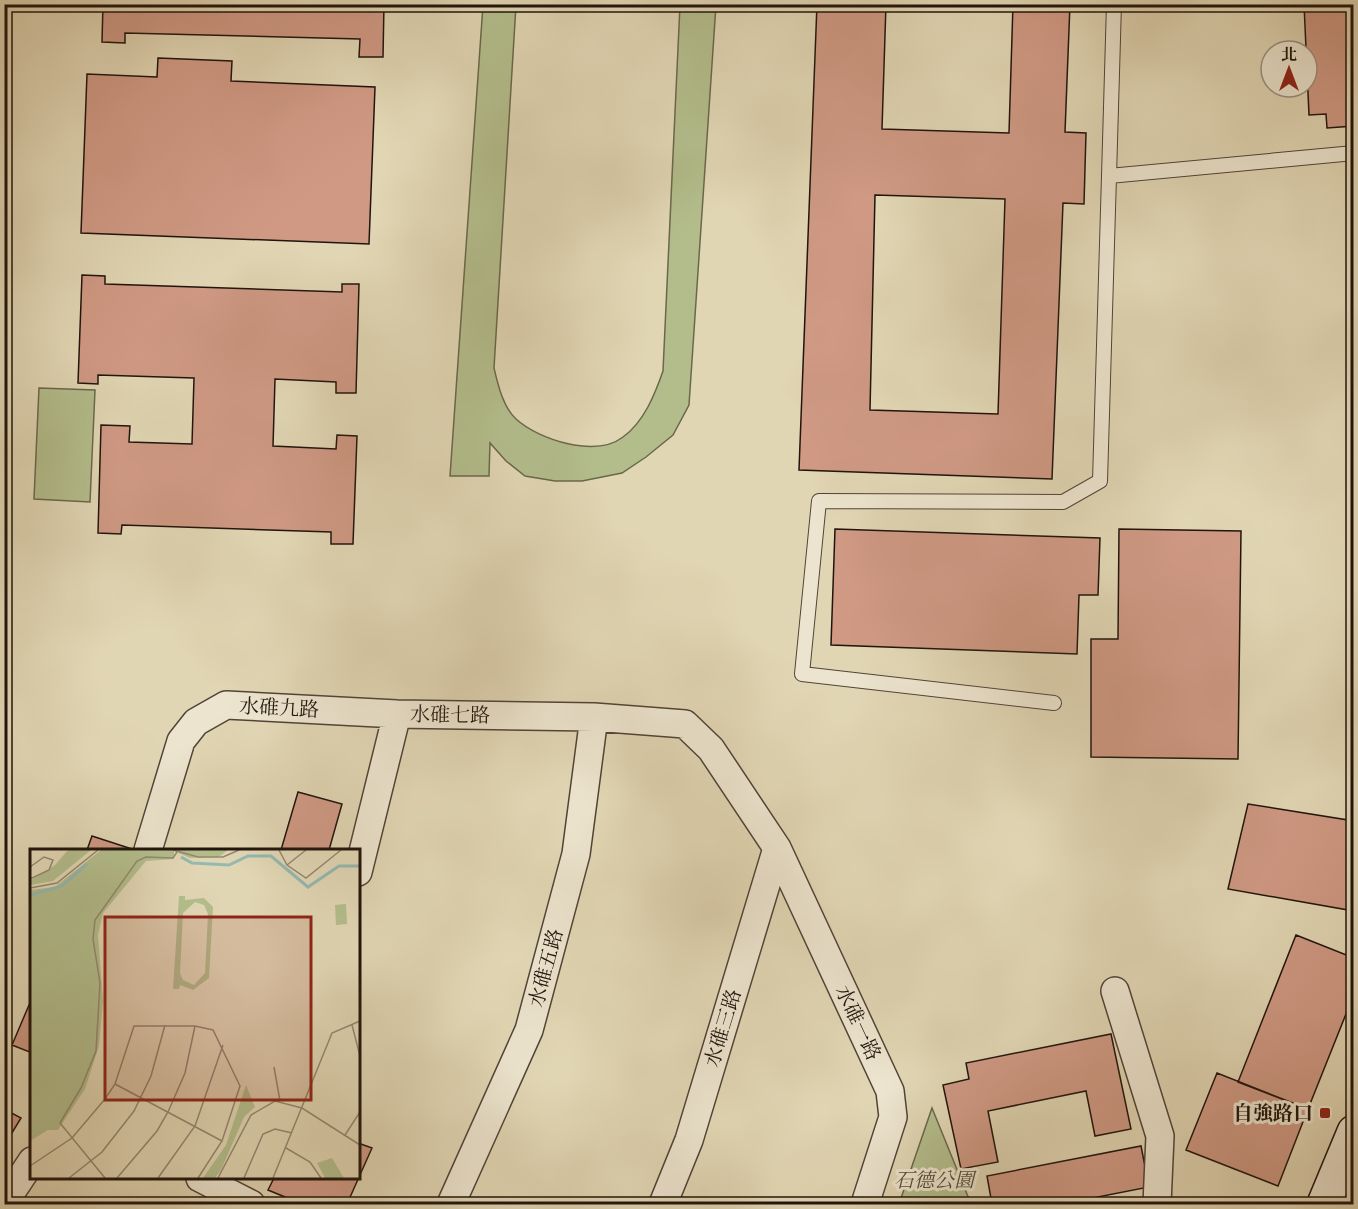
<svg xmlns="http://www.w3.org/2000/svg" width="1358" height="1209" viewBox="0 0 1358 1209" font-family="Cardo,'Noto Serif TC',serif">
  <style>
    .green { fill: #b3bd8c; stroke: #6a684c; stroke-width: 1.5 }
    .building { fill: #cf9984; stroke: #20140d; stroke-width: 1.5; fill-rule: evenodd }
    .lines { fill: none; stroke-linecap: round; stroke-linejoin: round }
    .lane-casing { stroke: #504437; stroke-width: 16 }
    .street-casing { stroke: #504437; stroke-width: 30 }
    .secondary-casing { stroke: #20140d; stroke-width: 36 }
    .lane { stroke: #ece4ce; stroke-width: 14 }
    .street { stroke: #ece4ce; stroke-width: 27 }
    .secondary { stroke: #ece4ce; stroke-width: 33 }
    .poi-dot { fill: #8f2418; stroke: #ece4ce; stroke-width: 2 }
    .labels { text-anchor: middle; dominant-baseline: central; stroke-width: 6; stroke-linejoin: round; paint-order: stroke }
    .street-label { font-size: 20px; fill: #20140d; stroke: #ece4ce }
    .poi-label { font-size: 20px; font-weight: bold; fill: #20140d; stroke: #ece4ce; text-anchor: end }
    .park-label { font-size: 20px; font-style: italic; fill: #534f39; stroke: #ece4ce }
    .inset-river { fill: none; stroke: #94b9b1; stroke-width: 3 }
    .inset-road { fill: none; stroke: #948871; stroke-width: 1.5 }
    .view { fill: #8f2418; fill-opacity: 0.15; stroke: #8f2418; stroke-width: 3 }
    .inset-edge { fill: none; stroke: #20140d; stroke-width: 3 }
  </style>
  <rect width="100%" height="100%" fill="#e1d6b4"/>
  <filter id="stains"><feTurbulence type="fractalNoise" baseFrequency=".00333" numOctaves="4"/><feColorMatrix values="0 0 0 0 .2 0 0 0 0 .09 0 0 0 0 .02 0 0 0 .5 -.17"/></filter>
  <radialGradient id="worn" r=".72"><stop offset=".6" stop-color="#630" stop-opacity="0"/><stop offset="1" stop-color="#630" stop-opacity=".3"/></radialGradient>
  <path class="green" d="M 483,5 L 516,5 L 494,368 C 498,385 503,407 516,419 C 539,440 596,458 623,437 C 644,422 655,394 663,371 L 680,5 L 716,5 L 689,405 L 673,435 L 646,457 L 622,473 L 582,481 L 555,481 L 525,476 L 506,461 L 490,443 L 489,476 L 450,476 Z
    M 39,388 L 95,390 L 90,502 L 34,499 Z
    M 932,1108 L 971,1204 L 899,1204 Z"/>
  <path class="building" d="M 103,4 L 384,4 L 383,57 L 359,57 L 360,39 L 125,33 L 125,43 L 102,42 Z
    M 817,4 L 886,4 L 882,129 L 1009,133 L 1013,4 L 1070,4 L 1065,132 L 1086,133 L 1084,204 L 1063,203 L 1052,479 L 799,470 ZM 875,195 L 1005,199 L 998,414 L 870,410 Z
    M 1304,4 L 1354,4 L 1354,126 L 1327,128 L 1326,114 L 1309,115 Z
    M 158,58 L 232,61 L 231,81 L 375,87 L 369,244 L 81,233 L 87,74 L 157,77 Z
    M 82,275 L 105,276 L 105,284 L 342,292 L 342,284 L 359,284 L 356,393 L 336,393 L 336,382 L 275,379 L 273,446 L 336,449 L 337,435 L 357,436 L 353,544 L 331,544 L 331,532 L 122,525 L 121,534 L 98,533 L 101,425 L 130,426 L 129,442 L 192,444 L 194,378 L 98,375 L 98,384 L 78,383 Z
    M 835,529 L 1100,538 L 1098,595 L 1079,595 L 1077,654 L 831,645 Z
    M 1119,529 L 1241,531 L 1238,759 L 1091,757 L 1091,639 L 1118,639 Z
    M 298,792 L 342,804 L 329,850 L 281,850 Z
    M 1248,804 L 1354,821 L 1354,911 L 1228,889 Z
    M 92,836 L 135,850 L 87,850 Z
    M 1296,935 L 1354,958 L 1354,994 L 1308,1109 L 1238,1082 Z
    M 32,998 L 32,1053 L 12,1045 Z
    M 1111,1034 L 1131,1129 L 1095,1136 L 1086,1091 L 988,1111 L 998,1162 L 961,1169 L 943,1085 L 969,1079 L 966,1063 Z
    M 1217,1073 L 1308,1109 L 1278,1186 L 1186,1150 Z
    M 4,1109 L 21,1118 L 4,1146 Z
    M 358,1143 L 372,1148 L 347,1204 L 302,1204 L 268,1190 L 274,1178 L 358,1178 Z
    M 1141,1146 L 1149,1187 L 1062,1204 L 992,1204 L 987,1176 Z"/>
  <g class="lines">
    <g class="lane-casing">
      <path id="lane" d="M 1109,176 L 1114,4
        M 1054,703 L 802,674 L 819,501 L 1063,502 L 1100,481 L 1109,176 L 1354,153"/>
    </g>
    <g class="street-casing">
      <path id="street" d="M 148,850 L 181,741 L 196,722 L 226,705 L 397,714 L 594,717 L 685,724 L 711,749 L 777,848 L 890,1091 L 893,1117 L 865,1204
        M 358,872 L 397,714
        M 1115,991 L 1160,1136 L 1157,1204
        M 200,1178 L 251,1204
        M 4,1203 L 32,1161
        M 451,1204 L 529,1030 L 576,854 L 594,717
        M 663,1204 L 689,1140 L 777,848"/>
    </g>
    <g class="secondary-casing">
      <path id="secondary" d="M 1324,1204 L 1354,1132"/>
    </g>
    <use href="#lane" class="lane"/>
    <use href="#street" class="street"/>
    <use href="#secondary" class="secondary"/>
  </g>
  <rect class="poi-dot" x="1319" y="1107" width="12" height="12" rx="3"/>
  <g class="labels">
    <g class="street-label">
      <text transform="translate(279 708) rotate(3)">水碓九路</text>
      <text transform="translate(450 715) rotate(1)">水碓七路</text>
      <text transform="translate(546 968) rotate(-75)">水碓五路</text>
      <text transform="translate(858 1023) rotate(65)">水碓一路</text>
      <text transform="translate(723 1028) rotate(-73)">水碓三路</text>
    </g>
    <g class="poi-label">
      <text x="1313" y="1113">自強路口</text>
    </g>
    <g class="park-label">
      <text x="934" y="1180">石德公園</text>
    </g>
  </g>
  <g transform="translate(30 849)">
    <rect width="330" height="330" fill="#e1d6b4"/>
    <path d="M 38,1 L 61,1 L 23,32 L 1,36 L 0,32 L 25,16 ZM 71,1 L 198,1 L 189,8 L 160,9 L 144,2 L 144,10 L 116,12 L 73,64 L 68,86 L 73,152 L 69,197 L 55,240 L 28,281 L 18,281 L 0,292 L 0,41 L 25,38 ZM 149,47 L 155,47 L 155,51 L 174,49 L 183,58 L 179,129 L 163,141 L 150,136 L 149,140 L 143,140 ZM 165,53 L 174,56 L 178,65 L 175,124 L 164,136 L 153,131 L 150,124 L 153,64 ZM 316,55 L 317,75 L 306,76 L 305,56 ZM 216,236 L 225,258 L 214,268 L 191,321 L 185,329 L 173,329 L 196,296 ZM 302,309 L 314,329 L 295,329 L 287,314 Z" fill="#b3bd8c" fill-rule="evenodd"/>
    <path class="inset-river" d="M 151,8 L 162,14 L 199,16 L 218,7 L 241,7 L 278,38 L 309,17 L 330,17M 0,46 L 32,37 L 57,15"/>
    <path class="inset-road" d="M 143,1 L 168,8 L 193,8 L 209,1M 249,1 L 257,16 L 276,29 L 311,1M 257,16 L 276,1M 0,18 L 14,8 L 23,11 L 19,21 L 0,30M 0,39 L 27,34 L 68,1M 322,176 L 330,207M 244,218 L 250,252M 85,235 L 192,292M 315,286 L 330,263M 256,299 L 280,313 L 291,329M 0,317 L 42,289 L 75,250 L 85,235 L 104,177 L 165,177 L 183,181 L 210,237 L 192,292 L 168,329M 39,329 L 72,303 L 104,262 L 121,227 L 135,176M 75,329 L 30,274 L 51,239 L 66,202 L 70,134 L 63,90 L 65,71 L 107,12 L 116,8 L 143,9 L 147,3M 87,329 L 127,282 L 138,263 L 155,224 L 165,177M 128,329 L 165,277 L 193,196M 188,329 L 221,266 L 245,252 L 272,259 L 330,296M 214,329 L 233,285 L 245,280 L 262,284M 243,329 L 302,184 L 330,172"/>
    <path class="view" d="M 75,68 L 281,68 L 281,251 L 75,251 Z"/>
    <rect width="330" height="330" class="inset-edge"/>
  </g>
  <rect width="1358" height="1209" fill="none" stroke="#e1d6b4" stroke-width="24"/>
  <rect x="6" y="6" width="1346" height="1197" fill="none" stroke="#20140d" stroke-width="3"/>
  <rect x="12" y="12" width="1334" height="1185" fill="none" stroke="#20140d" stroke-width="1.5"/>
  <g transform="translate(1289 69)"><circle r="28" fill="#ece4ce" stroke="#9a9181" stroke-width="1.5"/>
  <path d="M0-4.5L10 22L0 15L-10 22Z" fill="#8f2418"/>
  <text y="-9" font-size="16" font-weight="bold" text-anchor="middle" fill="#20140d">北</text>
  </g>
  <rect width="100%" height="100%" filter="url(#stains)"/>
  <rect width="100%" height="100%" fill="url(#worn)"/>
</svg>
